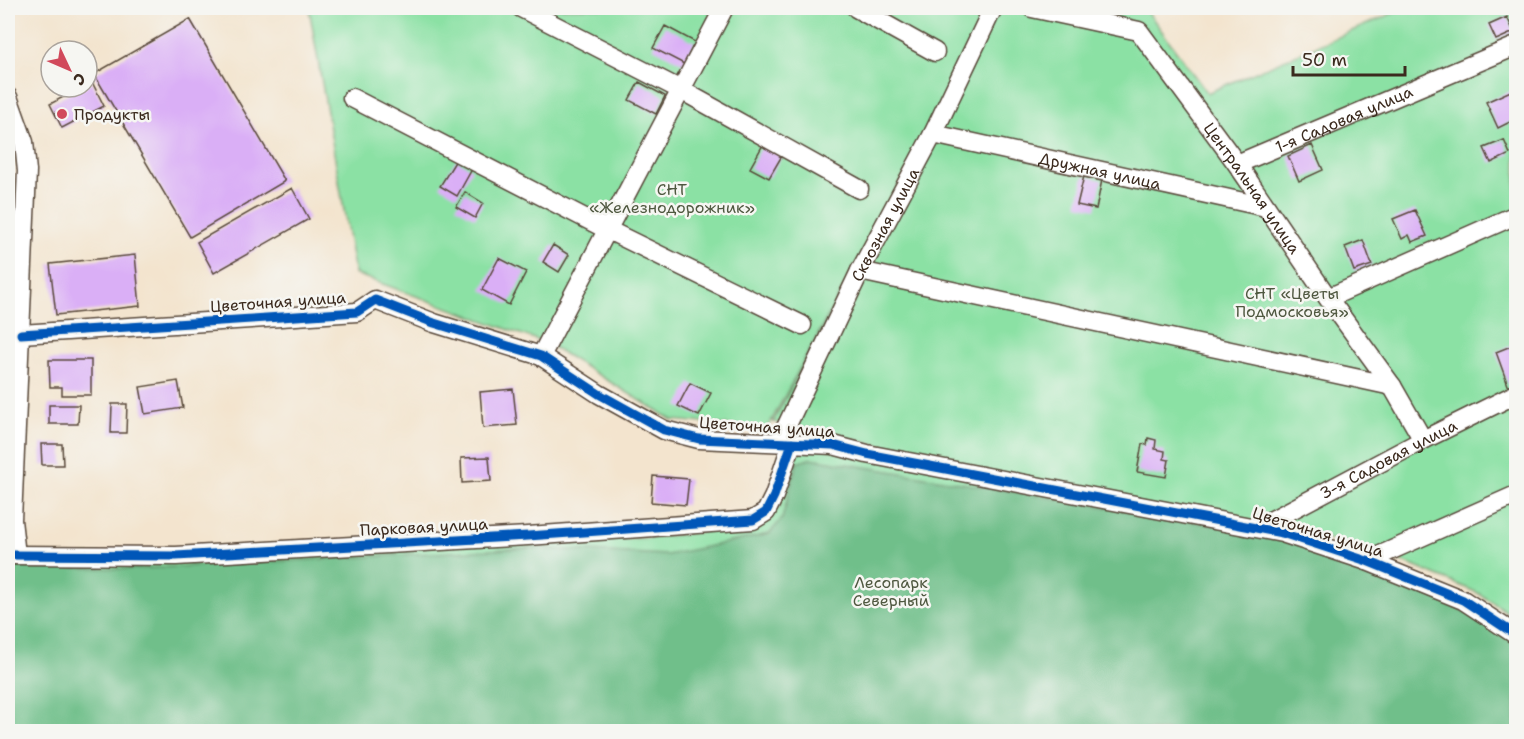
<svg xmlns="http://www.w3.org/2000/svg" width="1524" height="739" viewBox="0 0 1524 739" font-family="'Shantell Sans',sans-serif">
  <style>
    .green { fill: #8be1a4; stroke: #638661; stroke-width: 1.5 }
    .forest { fill: #70bf8a; stroke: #567454; stroke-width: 1.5 }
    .building { fill: #daaff6 }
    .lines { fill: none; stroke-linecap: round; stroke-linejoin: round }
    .minor-casing { stroke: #574638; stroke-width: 21 }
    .minor { stroke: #fff; stroke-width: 18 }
    .cycleway-casing { stroke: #f6f6f2; stroke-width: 13 }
    .cycleway { stroke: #0057b8; stroke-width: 9 }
    .poi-dot { fill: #d1495b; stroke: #f6f6f2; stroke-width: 2 }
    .labels { text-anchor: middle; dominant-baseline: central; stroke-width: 5; stroke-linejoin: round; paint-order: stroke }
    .poi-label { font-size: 16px; fill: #3b2a1e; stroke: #f6f6f2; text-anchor: start }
    .street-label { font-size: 16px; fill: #3b2a1e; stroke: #f6f6f2 }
    .park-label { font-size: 16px; fill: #4f5840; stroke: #f6f6f2 }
  </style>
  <rect width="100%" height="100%" fill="#f6f6f2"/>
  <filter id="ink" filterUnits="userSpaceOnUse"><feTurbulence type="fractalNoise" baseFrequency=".0167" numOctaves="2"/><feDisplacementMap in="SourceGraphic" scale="12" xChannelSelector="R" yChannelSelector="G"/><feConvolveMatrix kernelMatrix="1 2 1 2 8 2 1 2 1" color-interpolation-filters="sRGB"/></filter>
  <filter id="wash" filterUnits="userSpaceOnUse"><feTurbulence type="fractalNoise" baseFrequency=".008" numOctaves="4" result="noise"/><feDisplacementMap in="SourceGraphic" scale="24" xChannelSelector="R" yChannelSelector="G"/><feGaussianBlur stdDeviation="1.35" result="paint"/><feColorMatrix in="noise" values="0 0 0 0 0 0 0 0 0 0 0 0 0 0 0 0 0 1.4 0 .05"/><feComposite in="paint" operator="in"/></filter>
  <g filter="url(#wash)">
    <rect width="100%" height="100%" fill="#f3e4ce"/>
    <path class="green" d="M 309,8 L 1145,8 L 1207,93 L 1405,8 L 1516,8 L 1516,618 L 1478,593 L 1377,551 L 1308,534 L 8,732 L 8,558 L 648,538 L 703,532 L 780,507 L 790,456 L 825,441 L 924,455 L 773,422 L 907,169 L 767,429 L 672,420 L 548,344 L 355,274 Z"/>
    <path class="forest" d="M 811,458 L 1256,532 L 1371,563 L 1516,637 L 1516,731 L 8,732 L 8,566 L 134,569 L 529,548 L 667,555 L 769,534 L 782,519 L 797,463 Z"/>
    <g id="blocks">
      <path class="building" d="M 1507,17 L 1514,32 L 1496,40 L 1489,25 Z
        M 190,19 L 285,181 L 190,237 L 94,74 Z
        M 665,26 L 695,42 L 684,64 L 653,48 Z
        M 92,82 L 104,106 L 62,128 L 50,104 L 82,87 L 87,87 L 87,84 Z
        M 639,82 L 665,96 L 656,114 L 629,100 Z
        M 1513,90 L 1516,98 L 1516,119 L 1498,128 L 1486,102 Z
        M 1504,140 L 1510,154 L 1491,163 L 1484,148 Z
        M 764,143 L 783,154 L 769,178 L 750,168 Z
        M 1312,145 L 1323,170 L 1299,181 L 1288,156 Z
        M 456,160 L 472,169 L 457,196 L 440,186 Z
        M 1084,176 L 1102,180 L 1096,209 L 1077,205 Z
        M 292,188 L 309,219 L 214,273 L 197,242 Z
        M 465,192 L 483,203 L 475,218 L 456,207 Z
        M 1415,210 L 1427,236 L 1412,242 L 1409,235 L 1402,239 L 1393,219 Z
        M 1363,240 L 1372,265 L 1354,271 L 1345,247 Z
        M 553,245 L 569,255 L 559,272 L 543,262 Z
        M 135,255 L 140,306 L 56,315 L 50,264 Z
        M 499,258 L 526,272 L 509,305 L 482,290 Z
        M 1516,344 L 1516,385 L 1509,388 L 1496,352 Z
        M 49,360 L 91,360 L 91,395 L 62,395 L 62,387 L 50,387 Z
        M 178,381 L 183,408 L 145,414 L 140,387 Z
        M 690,383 L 711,393 L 699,416 L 678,406 Z
        M 513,389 L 517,425 L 483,428 L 480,392 Z
        M 112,404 L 127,404 L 126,433 L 111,433 Z
        M 49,405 L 79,405 L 78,424 L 49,424 Z
        M 1148,438 L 1156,440 L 1155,449 L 1165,451 L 1164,459 L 1169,460 L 1166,477 L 1137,472 L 1142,444 L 1147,445 Z
        M 41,444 L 62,444 L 63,465 L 42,465 Z
        M 489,457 L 491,481 L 462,483 L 461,458 Z
        M 653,476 L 689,479 L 686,505 L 651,502 Z"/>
    </g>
  </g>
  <g filter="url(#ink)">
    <use href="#blocks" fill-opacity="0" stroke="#574638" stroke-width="1.5"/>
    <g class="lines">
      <g class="minor-casing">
        <g id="minor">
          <path d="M 521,8 L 681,90 L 859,189"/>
          <path d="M 856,8 L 935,52"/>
          <path id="s1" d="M 1032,8 L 1139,31 L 1237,164 L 1328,298 L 1392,386 L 1423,440"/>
          <path d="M 8,97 L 24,142 L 27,171 L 12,520 L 16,555"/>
          <path d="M 352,98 L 608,230 L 802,325"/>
          <path id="s2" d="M 933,134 L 1266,207"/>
          <path id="s3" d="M 1237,164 L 1516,46"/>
          <path d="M 860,271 L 1392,386"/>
          <path d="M 1328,298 L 1516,215"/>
          <path d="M 21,334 L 357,312 L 375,300 L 434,323 L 541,356 L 599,394 L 664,430 L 699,439 L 833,445 L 867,454 L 1282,533 L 1367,561 L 1463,600 L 1516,635"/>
          <path d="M 541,356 L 724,8"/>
          <path id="s4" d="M 779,442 L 860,271 L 933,134 L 993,8"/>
          <path id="s5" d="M 1259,527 L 1423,440 L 1516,394"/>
          <path d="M 8,555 L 176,556 L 528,536 L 753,520 L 766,512 L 774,496 L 792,443"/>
          <path d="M 1367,561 L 1516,495"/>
        </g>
      </g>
      <use href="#minor" class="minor"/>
      <g class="cycleway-casing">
        <path id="cycleway" d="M 21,334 L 357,312 L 375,300 L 434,323 L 541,356 L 599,394 L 664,430 L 699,439 L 833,445 L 867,454 L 1282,533 L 1367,561 L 1463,600 L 1516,635
          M 8,555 L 176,556 L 528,536 L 753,520 L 766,512 L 774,496 L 792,443"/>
      </g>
      <use href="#cycleway" class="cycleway"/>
    </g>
  </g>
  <circle class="poi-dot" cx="62" cy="114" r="6"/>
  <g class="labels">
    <g class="poi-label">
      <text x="74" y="114">Продукты</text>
    </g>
    <g class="street-label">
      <text stroke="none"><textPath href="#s3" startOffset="116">1-я Садовая улица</textPath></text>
      <text stroke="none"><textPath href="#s2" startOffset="171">Дружная улица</textPath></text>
      <text stroke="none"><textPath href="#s1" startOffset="303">Центральная улица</textPath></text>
      <text stroke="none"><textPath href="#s4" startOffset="242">Сквозная улица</textPath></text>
      <text transform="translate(278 302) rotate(-4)">Цветочная улица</text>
      <text transform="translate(767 427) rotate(4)">Цветочная улица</text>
      <text stroke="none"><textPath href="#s5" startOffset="146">3-я Садовая улица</textPath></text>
      <text transform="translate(424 527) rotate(-3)">Парковая улица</text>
      <text transform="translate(1318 532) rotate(17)">Цветочная улица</text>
    </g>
    <g class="park-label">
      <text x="672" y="189">СНТ<tspan x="672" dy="18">«Железнодорожник»</tspan></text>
      <text x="1292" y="293">СНТ «Цветы<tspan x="1292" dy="18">Подмосковья»</tspan></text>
      <text x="891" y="582">Лесопарк<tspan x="891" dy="18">Северный</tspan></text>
    </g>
  </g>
  <rect width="1524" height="739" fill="none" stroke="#f6f6f2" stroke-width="30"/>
  <g transform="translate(69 69) rotate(134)"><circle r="28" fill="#f6f6f2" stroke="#aba49d" stroke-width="1.5"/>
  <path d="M0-4.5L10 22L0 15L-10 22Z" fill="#d1495b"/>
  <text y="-9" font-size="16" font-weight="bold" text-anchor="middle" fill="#3b2a1e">С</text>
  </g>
  <path d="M1293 66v9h112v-9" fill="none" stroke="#3b2a1e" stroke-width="3"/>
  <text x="1302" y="66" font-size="18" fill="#3b2a1e" stroke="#f6f6f2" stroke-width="4.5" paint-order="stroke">50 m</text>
</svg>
